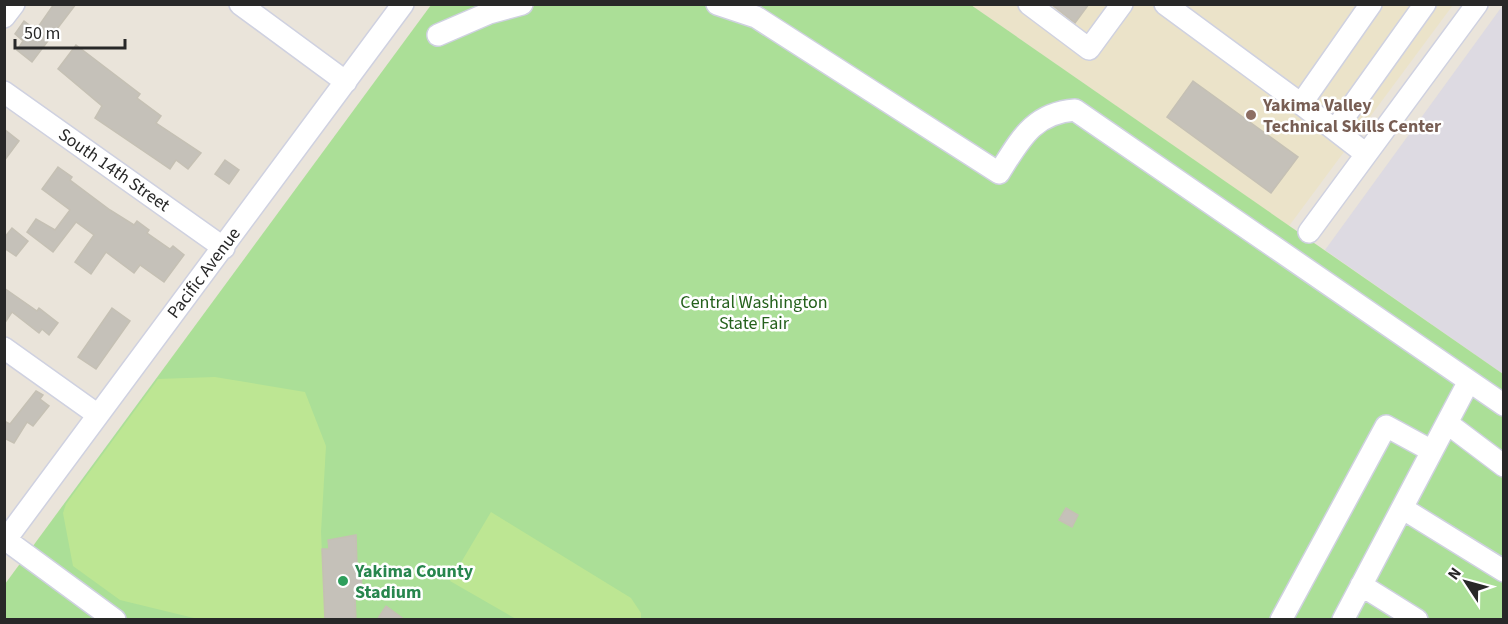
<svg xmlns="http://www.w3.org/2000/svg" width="1508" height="624" viewBox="0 0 1508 624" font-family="'Source Sans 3',sans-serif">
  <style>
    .industrial { fill: #dddae2 }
    .education { fill: #ebe3c9 }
    .green { fill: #abdf97 }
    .pitch { fill: #bde693 }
    .building { fill: #c5c1b9; stroke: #c5c0b4; stroke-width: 1.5 }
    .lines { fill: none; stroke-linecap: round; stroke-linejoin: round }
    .minor-casing { stroke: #cfd1e0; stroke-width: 24 }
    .minor { stroke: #fff; stroke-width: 21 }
    .education-dot { fill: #8d6e63; stroke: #fff; stroke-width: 2 }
    .leisure-dot { fill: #2e9e5b; stroke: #fff; stroke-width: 2 }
    .labels { text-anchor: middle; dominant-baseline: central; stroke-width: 5; stroke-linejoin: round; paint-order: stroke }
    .education-label { font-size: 18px; font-weight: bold; fill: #785e54; stroke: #fff; text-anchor: start }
    .street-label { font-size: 18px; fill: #282828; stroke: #fff }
    .park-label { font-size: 18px; fill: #25611c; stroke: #fff }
    .leisure-label { font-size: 18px; font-weight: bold; fill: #27864d; stroke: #fff; text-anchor: start }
  </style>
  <rect width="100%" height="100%" fill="#eae4da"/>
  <path class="industrial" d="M 1503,5 L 1503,374 L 1325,250 Z"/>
  <path class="education" d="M 971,5 L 1453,5 L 1289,226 Z"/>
  <path class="green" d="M 431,5 L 971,5 L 1503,374 L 1503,619 L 5,620 L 5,584 Z"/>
  <path class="pitch" d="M 215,377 L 305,392 L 326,446 L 321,532 L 325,619 L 198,619 L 120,600 L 73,566 L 63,513 L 66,504 L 158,379 Z
    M 491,512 L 631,598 L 641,613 L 641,619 L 516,619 L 450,581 Z"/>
  <path class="building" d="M 54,4 L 76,4 L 32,62 L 17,50 L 23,41 L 15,34 L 24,21 L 36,30 Z
    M 1051,4 L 1089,4 L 1075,23 Z
    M 76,45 L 140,94 L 137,98 L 161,116 L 156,123 L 201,153 L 188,169 L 176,160 L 170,169 L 95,118 L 102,106 L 58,69 Z
    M 1193,81 L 1298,157 L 1271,193 L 1167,117 Z
    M 4,129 L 19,141 L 4,161 Z
    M 225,160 L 239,170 L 229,184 L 215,174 Z
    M 58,167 L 72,177 L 70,180 L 110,210 L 134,225 L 137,221 L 149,230 L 147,233 L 170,249 L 173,246 L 184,255 L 164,282 L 140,265 L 134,273 L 106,252 L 91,274 L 75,262 L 94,235 L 76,222 L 53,252 L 27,232 L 36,219 L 55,230 L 70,210 L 42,189 Z
    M 12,228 L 28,241 L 16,256 L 4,248 L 4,238 Z
    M 4,288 L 37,311 L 39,308 L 58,323 L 49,335 L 42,329 L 39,333 L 12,312 L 4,324 Z
    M 112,308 L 130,321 L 96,369 L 78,357 Z
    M 36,391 L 43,395 L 40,399 L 49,406 L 33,426 L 27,422 L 14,443 L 4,438 L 4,421 L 10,424 Z
    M 1066,508 L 1078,515 L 1072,527 L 1059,520 Z
    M 356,535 L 357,565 L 361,564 L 362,596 L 355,597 L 356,620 L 325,620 L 322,549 L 329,549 L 328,540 Z
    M 386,606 L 405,620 L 377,620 Z"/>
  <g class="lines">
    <g class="minor-casing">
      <path id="minor" d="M 240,4 L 346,82
        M 717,4 L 756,17 L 999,173 C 1020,140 1033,113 1075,110 L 1504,405
        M 1029,4 L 1089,49 L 1122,4
        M 1165,4 L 1301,104
        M 1371,4 L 1301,104 L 1335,130 L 1425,4
        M 4,17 L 14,4
        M 438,35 L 489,13 L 522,4
        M 4,92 L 224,248
        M 1335,130 L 1366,154
        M 1309,232 L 1477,4
        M 4,348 L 98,415
        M 1447,423 L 1504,466
        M 1402,508 L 1504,571
        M 6,540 L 115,620
        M 4,542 L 403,4
        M 1361,585 L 1417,620
        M 1281,620 L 1386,426 L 1432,451
        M 1343,620 L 1469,381"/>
    </g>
    <use href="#minor" class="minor"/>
  </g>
  <circle class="education-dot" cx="1251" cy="115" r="6"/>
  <circle class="leisure-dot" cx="343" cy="581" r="6"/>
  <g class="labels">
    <g class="education-label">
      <text x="1263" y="105">Yakima Valley<tspan x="1263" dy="21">Technical Skills Center</tspan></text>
    </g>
    <g class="street-label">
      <text transform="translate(114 170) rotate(35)">South 14th Street</text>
      <text transform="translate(204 273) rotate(-53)">Pacific Avenue</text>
    </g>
    <g class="park-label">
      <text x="754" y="302">Central Washington<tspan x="754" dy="21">State Fair</tspan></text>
    </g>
    <g class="leisure-label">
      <text x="355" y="571">Yakima County<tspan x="355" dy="21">Stadium</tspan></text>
    </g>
  </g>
  <rect width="1508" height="624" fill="none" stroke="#282828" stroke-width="12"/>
  <g transform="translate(1466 582) rotate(306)" stroke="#ffffff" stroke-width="4.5" paint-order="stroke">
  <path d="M0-4.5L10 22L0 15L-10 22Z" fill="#282828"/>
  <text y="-9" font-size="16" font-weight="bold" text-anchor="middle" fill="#282828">N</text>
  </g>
  <path d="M15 39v9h110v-9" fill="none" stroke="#282828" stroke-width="3"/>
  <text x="24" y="39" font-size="18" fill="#282828" stroke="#ffffff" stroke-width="4.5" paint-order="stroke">50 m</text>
</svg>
